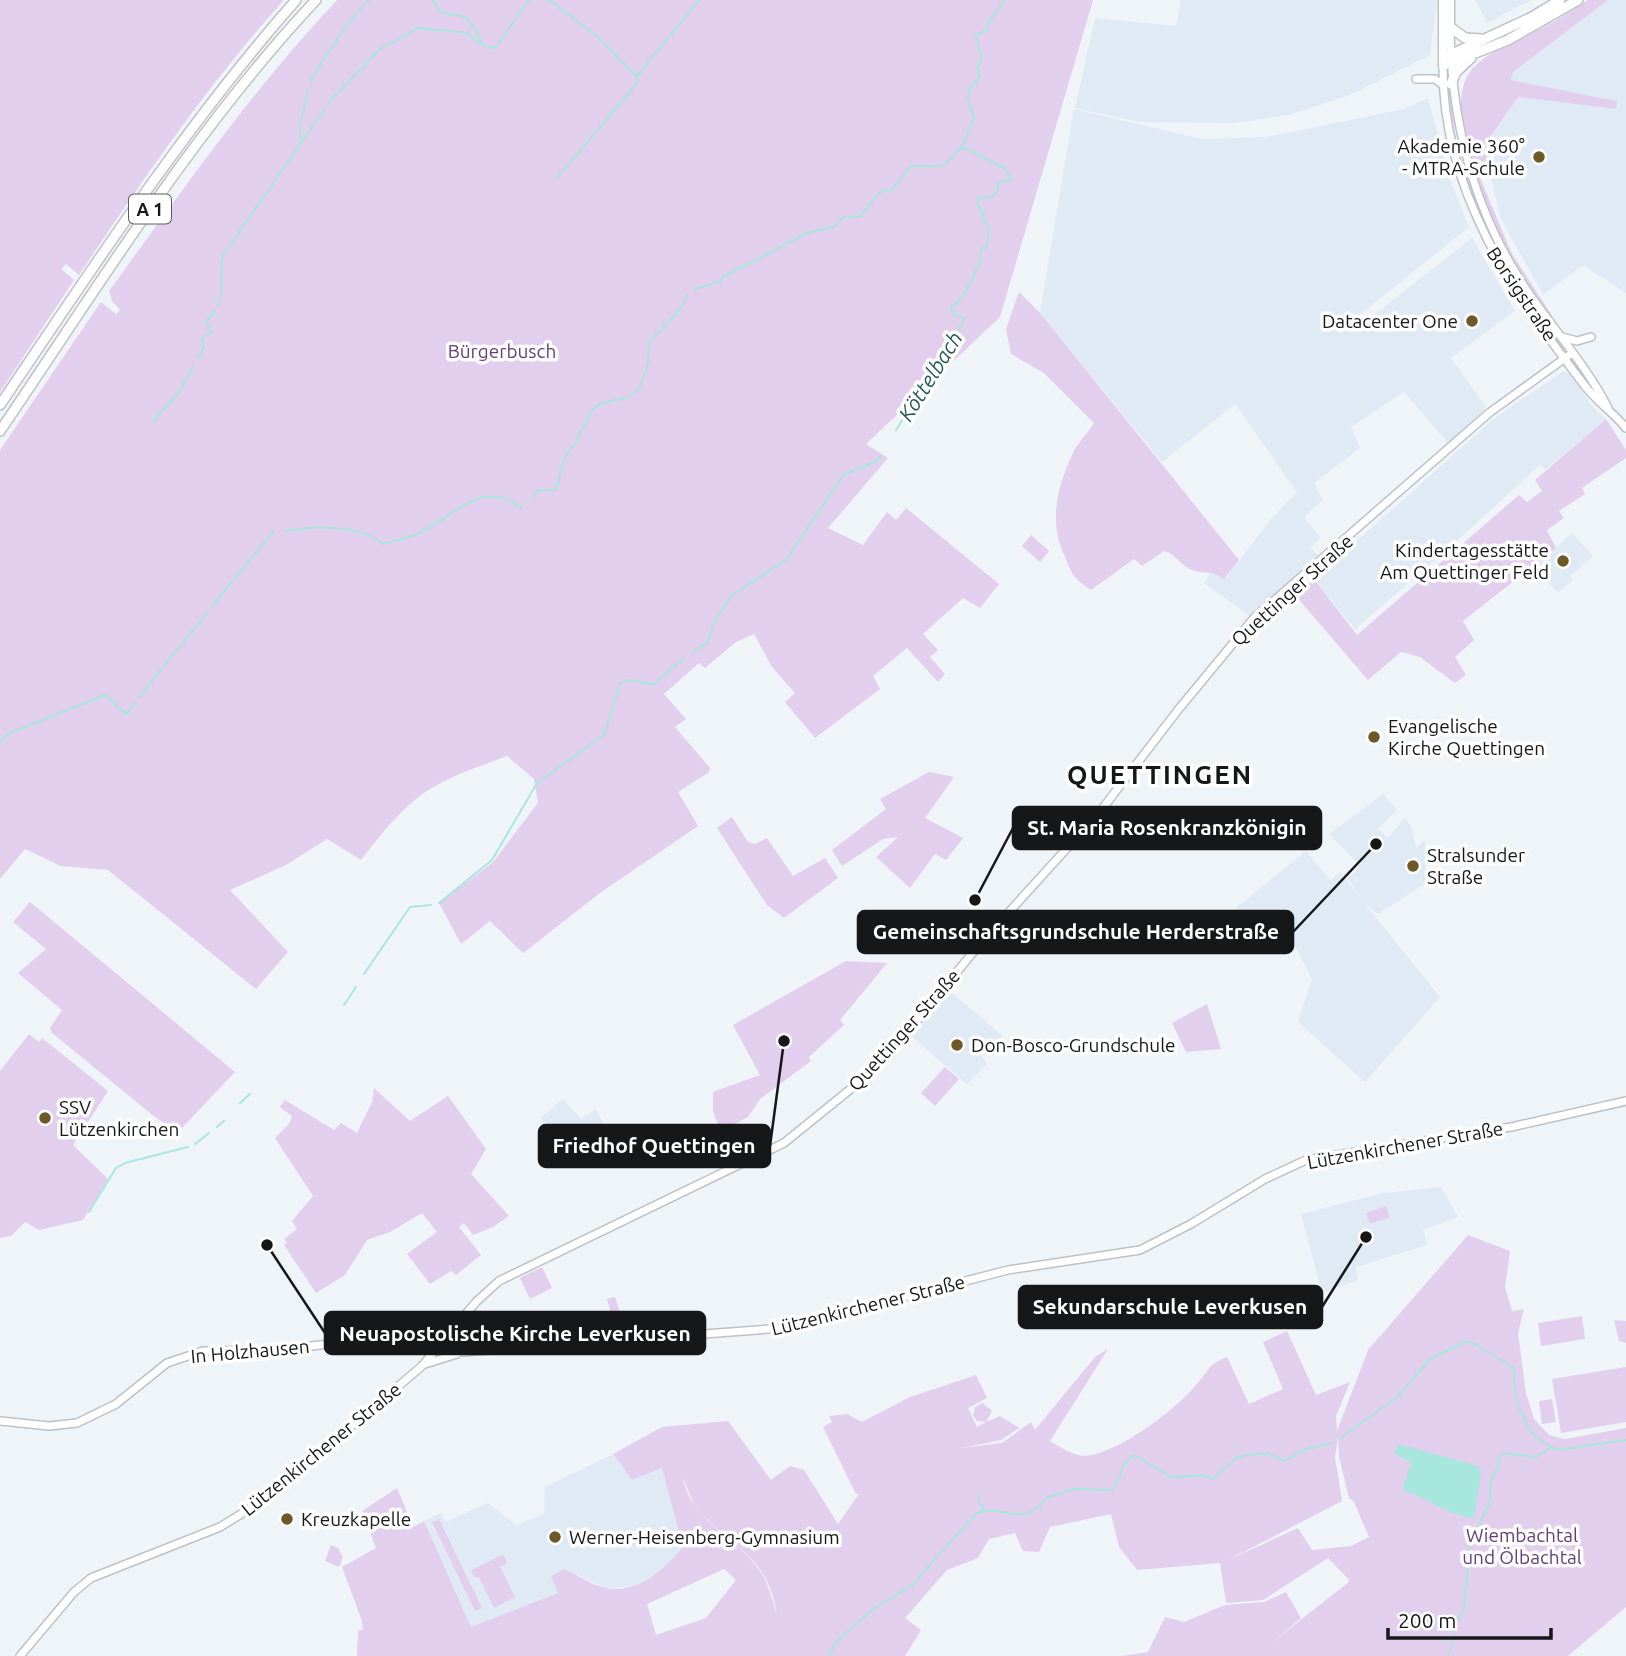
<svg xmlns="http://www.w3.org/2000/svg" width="1626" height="1656" viewBox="0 0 1626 1656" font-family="Ubuntu,sans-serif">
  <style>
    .built { fill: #dfeaf5 }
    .green { fill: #e2ceed; fill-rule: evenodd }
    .water { fill: #a7e7dd }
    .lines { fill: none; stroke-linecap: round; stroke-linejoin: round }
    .stream { stroke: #a7e7dd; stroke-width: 2 }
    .secondary-casing { stroke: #bdc2c7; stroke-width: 10 }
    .primary-casing { stroke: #bdc2c7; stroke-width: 11 }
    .highway-casing { stroke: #bdc2c7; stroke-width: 12 }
    .secondary { stroke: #fff; stroke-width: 7 }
    .primary { stroke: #fff; stroke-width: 8 }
    .highway { stroke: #fff; stroke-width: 9 }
    .poi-dot { fill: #6d5928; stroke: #fff; stroke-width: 2.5 }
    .labels { text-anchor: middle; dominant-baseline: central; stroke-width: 7; stroke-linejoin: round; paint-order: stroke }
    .shield { fill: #fff; stroke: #5c5d5e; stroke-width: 2 }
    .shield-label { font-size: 18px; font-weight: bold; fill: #161719 }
    .poi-label { font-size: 19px; fill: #161719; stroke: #fff; text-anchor: start }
    .street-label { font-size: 19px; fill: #161719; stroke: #fff }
    .park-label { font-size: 19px; fill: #633f75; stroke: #fff }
    .water-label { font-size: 21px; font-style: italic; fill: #245953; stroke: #fff }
    .district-label { font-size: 26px; font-weight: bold; letter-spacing: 2px; fill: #161719; stroke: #fff }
    .leader { fill: none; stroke: #161719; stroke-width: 2.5 }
    .callout-dot { fill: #161719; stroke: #fff; stroke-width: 2.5 }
    .callout { fill: #161719; stroke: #161719; stroke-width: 2.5 }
    .callout-label { font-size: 21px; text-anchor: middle; font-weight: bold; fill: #fff }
  </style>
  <rect width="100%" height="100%" fill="#eff4f9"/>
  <path class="built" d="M 1181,0 L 1437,0 L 1430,55 L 1350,95 L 1289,115 L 1234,123 L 1139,122 L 1075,108 L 1095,18 L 1176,26 Z
    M 1475,0 L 1532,0 L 1487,23 Z
    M 1608,0 L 1626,0 L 1626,293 L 1583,265 L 1543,295 L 1500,217 L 1484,147 L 1518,97 L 1616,109 L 1616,101 L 1511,80 L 1513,72 Z
    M 1428,98 L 1451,182 L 1469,227 L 1356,318 L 1375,348 L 1361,325 L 1472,238 L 1515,311 L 1451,358 L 1486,407 L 1450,445 L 1404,392 L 1351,427 L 1360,448 L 1314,483 L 1323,500 L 1304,517 L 1321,538 L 1310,547 L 1317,555 L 1312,564 L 1250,616 L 1204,583 L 1212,571 L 1225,579 L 1271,519 L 1297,492 L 1235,404 L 1162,462 L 1040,313 L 1074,109 L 1202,139 L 1266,137 L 1404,109 Z
    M 1562,372 L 1570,373 L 1592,406 L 1606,419 L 1545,470 L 1537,461 L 1540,465 L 1449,548 L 1355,629 L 1314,579 L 1496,417 Z
    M 1572,533 L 1593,556 L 1570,576 L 1573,580 L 1558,593 L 1534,567 Z
    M 1383,794 L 1397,810 L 1378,829 L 1388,838 L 1405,818 L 1411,826 L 1416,848 L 1425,840 L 1426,883 L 1378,914 L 1364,903 L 1440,997 L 1365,1082 L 1298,1022 L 1312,979 L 1297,950 L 1280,932 L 1268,940 L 1261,929 L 1250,935 L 1236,908 L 1306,851 L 1330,880 L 1340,872 L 1364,901 L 1348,879 L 1360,866 L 1329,834 Z
    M 951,992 L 1003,1036 L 981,1054 L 987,1064 L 967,1084 L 910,1035 Z
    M 563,1099 L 581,1119 L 596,1109 L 604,1125 L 563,1151 L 540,1118 Z
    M 1441,1187 L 1458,1217 L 1423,1230 L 1427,1245 L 1356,1267 L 1358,1280 L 1322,1293 L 1301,1214 L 1383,1193 Z
    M 613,1454 L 632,1480 L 662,1468 L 683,1548 L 663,1571 L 632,1587 L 605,1588 L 565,1569 L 559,1593 L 471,1627 L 424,1521 L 441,1513 L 446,1522 L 488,1503 L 516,1525 L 544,1514 L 545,1487 Z"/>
  <path class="green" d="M 0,0 L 284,0 C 207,85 143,179 79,275 L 66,264 L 61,269 L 74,280 L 0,392 Z
    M 337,0 L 1093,0 L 1000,317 L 866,444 L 888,458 L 828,528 L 863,545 L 887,512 L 896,520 L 906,508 L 999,584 L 980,608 L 963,598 L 923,634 L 938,650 L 930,657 L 945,674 L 938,682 L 907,648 L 873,676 L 880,689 L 815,738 L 785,702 L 795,693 L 772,667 L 754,634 L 736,642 L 705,668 L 699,663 L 664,694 L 686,719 L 675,727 L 710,768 L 709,772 L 678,792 L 698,826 L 600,893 L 523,953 L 490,921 L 461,944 L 439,903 L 493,862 L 538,803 L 534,779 L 507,756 C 478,767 446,777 421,795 C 397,813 379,837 361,860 L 327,839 L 286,865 L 230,890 L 288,952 L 256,989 L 108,870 L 61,866 L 25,849 L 0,879 L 0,450 L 101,302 L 116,314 L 120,310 L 112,301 L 109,291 C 182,191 252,90 337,0 Z
    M 1588,0 L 1608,0 L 1513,72 L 1511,80 L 1617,101 L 1616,109 L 1518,97 L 1484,146 L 1490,171 L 1478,173 L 1512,254 L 1564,334 C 1524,293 1427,118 1473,68 C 1491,49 1519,40 1542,28 C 1558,20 1573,10 1588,0 Z
    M 1447,78 C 1453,99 1452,125 1458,147 C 1472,201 1498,248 1526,295 C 1474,238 1454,153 1447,78 Z
    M 1019,292 L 1040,313 L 1239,560 L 1224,579 C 1210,569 1205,575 1192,570 C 1181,566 1176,554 1164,551 L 1142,566 L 1134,559 L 1091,590 C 1071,577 1072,573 1063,552 C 1048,519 1059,481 1075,449 C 1080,440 1089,432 1094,423 L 1044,373 L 1011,354 L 1006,329 Z
    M 1606,419 L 1626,450 L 1626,458 L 1582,488 L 1585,494 L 1559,511 L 1564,518 L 1547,530 L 1556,548 L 1463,621 L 1474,640 L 1455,657 L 1466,675 L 1455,683 L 1420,657 L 1401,652 L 1368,680 L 1295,595 L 1314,579 L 1357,635 L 1519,495 L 1527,502 L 1542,491 L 1535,480 Z
    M 1031,535 L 1049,551 L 1040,562 L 1022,546 Z
    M 929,772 L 954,777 L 925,818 L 963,838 L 946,860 L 935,854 L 910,888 L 876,857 L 898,837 L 883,839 L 842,866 L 832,850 L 886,809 L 880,799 Z
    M 732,817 L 748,842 L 755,844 L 767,838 L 793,876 L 825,858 L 838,878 L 784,918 L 767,905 L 717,828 Z
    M 30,902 L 235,1072 L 178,1132 L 155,1117 L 52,1033 L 50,1028 L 62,1010 L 18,973 L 46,949 L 13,922 Z
    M 846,961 L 887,963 L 840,1020 L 844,1025 L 809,1057 L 811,1061 L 760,1099 L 748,1117 L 721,1131 L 713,1112 L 713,1092 L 760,1075 L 733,1025 Z
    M 1207,1004 L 1221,1049 L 1186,1052 L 1172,1023 Z
    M 29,1034 L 39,1042 L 42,1038 L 108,1091 L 73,1145 L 108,1179 L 83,1220 L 39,1230 L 25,1222 L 11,1236 L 0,1238 L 0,1071 Z
    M 945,1067 L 959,1079 L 935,1106 L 921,1093 Z
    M 374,1088 L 410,1121 L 448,1096 L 486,1149 L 471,1174 L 509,1216 L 493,1227 L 473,1235 L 464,1223 L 459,1227 L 481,1255 L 456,1275 L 451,1271 L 430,1284 L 407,1254 L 437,1232 L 422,1213 L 390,1232 L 367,1240 L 345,1275 L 316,1293 L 284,1245 L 287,1243 L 284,1239 L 297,1229 L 292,1221 L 313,1196 L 275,1138 L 289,1124 L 292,1116 L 280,1107 L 285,1100 L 334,1130 L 341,1123 L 357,1133 L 372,1102 Z
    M 1386,1206 L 1390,1217 L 1370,1224 L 1366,1213 Z
    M 1468,1235 L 1510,1251 L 1505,1287 L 1512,1311 L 1524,1309 L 1518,1333 L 1526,1393 L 1534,1419 L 1549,1435 L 1565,1439 L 1626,1428 L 1626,1607 L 1568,1656 L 1123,1656 L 1148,1652 L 1165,1617 L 1184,1622 L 1225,1605 L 1264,1602 L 1286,1592 L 1301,1618 L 1274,1641 L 1350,1581 L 1328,1558 L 1263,1600 L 1226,1603 L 1220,1563 L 1137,1570 L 1119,1547 L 1111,1514 L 1050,1527 L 1039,1552 L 1023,1551 L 1015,1533 L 989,1539 L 978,1558 L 947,1570 L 905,1618 L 921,1630 L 905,1656 L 357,1656 L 358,1630 L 363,1630 L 362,1621 L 342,1567 L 376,1548 L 362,1511 L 397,1488 L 413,1527 L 424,1521 L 471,1627 L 558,1593 L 551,1576 L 565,1569 C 577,1575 592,1585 605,1588 C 638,1594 664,1570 683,1547 L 662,1468 L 632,1480 L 613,1454 L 662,1427 L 728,1421 L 771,1480 L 790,1466 L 804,1470 L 838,1524 L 859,1494 L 856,1494 L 823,1427 L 832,1422 L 829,1416 L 847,1414 L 862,1422 L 910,1397 L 976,1375 L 987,1398 L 968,1408 L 977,1427 L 986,1422 L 977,1421 L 973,1416 L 975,1407 L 983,1403 L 992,1411 L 986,1422 L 1000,1416 L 1019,1428 L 1001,1440 L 962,1448 L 1002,1443 L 1031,1422 L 1035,1430 L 1096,1356 L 1108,1349 L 1050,1441 C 1058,1446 1074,1456 1084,1456 C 1118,1454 1175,1410 1196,1385 C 1210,1370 1206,1365 1227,1357 L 1249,1404 L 1283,1389 L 1263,1342 L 1287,1331 L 1316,1395 L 1350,1382 L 1336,1416 L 1337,1431 L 1368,1350 ZM 1338,1437 L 1339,1457 L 1349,1498 L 1354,1502 L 1369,1537 L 1351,1546 L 1312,1550 L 1298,1528 L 1228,1560 L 1342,1501 L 1335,1457 ZM 683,1478 C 688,1489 692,1502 700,1512 C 733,1551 765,1551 777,1613 C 771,1599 768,1580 758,1568 C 735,1537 690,1518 683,1478 ZM 724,1569 L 736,1580 L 706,1618 L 656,1635 L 647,1604 Z
    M 542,1267 L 552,1288 L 530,1299 L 520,1278 Z
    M 615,1297 L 626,1330 L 616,1331 L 607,1299 Z
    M 1582,1316 L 1585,1339 L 1541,1346 L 1538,1323 Z
    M 1614,1320 L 1626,1321 L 1626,1343 L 1619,1341 Z
    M 1626,1367 L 1626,1422 L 1561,1433 L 1552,1379 Z
    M 1552,1399 L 1556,1422 L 1542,1424 L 1539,1401 Z
    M 439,1519 L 482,1608 L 475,1611 L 432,1522 Z
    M 331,1545 L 338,1548 L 343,1557 L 339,1567 L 325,1561 Z
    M 503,1554 L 507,1563 L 500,1567 L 515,1597 L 494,1608 L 479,1577 L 475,1578 L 471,1570 Z"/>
  <path class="water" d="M 1399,1444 L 1478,1466 L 1481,1473 L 1474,1518 C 1455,1518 1426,1498 1405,1491 L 1403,1487 L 1411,1463 L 1394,1453 Z"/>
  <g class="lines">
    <path class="stream" d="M 433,0 L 440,12 L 466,17 L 478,34 L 481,44
      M 549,0 L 596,35 L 636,76
      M 311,81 C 320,63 355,11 369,0
      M 329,102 L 379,50 L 418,28 L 467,33 L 481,45 L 495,48 L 529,0
      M 301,142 C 297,126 306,107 308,90
      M 558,177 L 638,82 L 636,77 L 699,0
      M 695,289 L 721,281 L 723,277 L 807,233 L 836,226 L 843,217 L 859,217 L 881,191 L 892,190 L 911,166 C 943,164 936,175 962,147
      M 217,305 C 226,290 217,271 224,254 L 325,108
      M 198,358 L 204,347 L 202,339 L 211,332 L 206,322 L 215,311
      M 153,421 L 179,392 L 193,367
      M 896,430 L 961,326 L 964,318 L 953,314 L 951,307 C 963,301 984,261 981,249 L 987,247 L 989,229 L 982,218 L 984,213 L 977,205 L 978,199 L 985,196 L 990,198 L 997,193 L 998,183 L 1011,179 L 1005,168 L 962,147 L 974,118 L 968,97 L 970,88 L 980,77 L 977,67 L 982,59 L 976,35 L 986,31 L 989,21 L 1005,0
      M 533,498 L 538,490 L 556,490 C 561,471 563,452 578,441 C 578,432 584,430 586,422 C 593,400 606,403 624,398 C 646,392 649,359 650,341 L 679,311 L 687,295
      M 285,531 C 314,525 360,525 383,544 C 393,541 405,539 415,535 C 452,520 481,476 521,508
      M 212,606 L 273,532
      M 692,653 L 707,643 L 715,621 L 731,596 L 787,559 L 844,474 L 876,462 L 881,456
      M 139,697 L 208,612
      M 0,742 L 8,734 L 105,695 L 126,714 L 135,703
      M 439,903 L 492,860 L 537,783 L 604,735 L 620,684 L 626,680 L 654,684 L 684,658
      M 364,974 L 410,907 L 431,905
      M 344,1005 L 356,987
      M 240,1103 L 250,1094
      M 217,1127 L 224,1121
      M 195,1144 L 209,1133
      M 89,1212 L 116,1168 L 125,1163 L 188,1147
      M 1341,1438 L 1397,1397 L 1429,1360 L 1464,1342 L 1475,1344 L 1514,1368 C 1514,1401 1523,1439 1559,1450 L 1626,1440
      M 978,1496 L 984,1511
      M 829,1656 L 834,1644 L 872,1610 L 912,1585 L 977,1513 C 1005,1503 1023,1530 1046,1498 L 1073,1489 L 1111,1490 C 1123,1481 1118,1464 1134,1455 L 1173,1478 L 1200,1475 L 1213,1479 L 1236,1458 L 1247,1455 L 1268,1453 L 1284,1461 L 1303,1450 L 1332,1443
      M 1449,1656 L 1456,1623 L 1464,1609 L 1470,1546 L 1490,1501 L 1491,1477 L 1497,1471 L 1499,1457 L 1506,1453 L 1535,1457 L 1551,1448"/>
    <g class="secondary-casing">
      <path id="secondary" d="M 1450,27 C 1451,121 1473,210 1526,289 C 1552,328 1587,366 1608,408
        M 1443,66 C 1442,191 1513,292 1585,386 C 1597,402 1613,412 1626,428
        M 1416,79 L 1435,79 L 1443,85
        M 1562,337 L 1577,341 L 1591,337
        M 450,1333 L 452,1343 L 464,1351
        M 425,1364 L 457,1354
        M 0,1421 L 49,1426 L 77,1423 L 116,1404 L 167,1363 L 203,1351 L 272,1350 L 379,1339 L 434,1350 L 464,1352 L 783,1328 L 1008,1270 L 1140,1250 L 1191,1224 L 1265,1179 L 1306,1160 L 1511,1127 L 1626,1101
        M 20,1656 L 74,1592 L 91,1578 L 220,1527 L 267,1498 L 422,1366 L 476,1302 L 499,1281 L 784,1143 L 868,1075 L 906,1034 L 979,945 L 1099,813 L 1178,710 L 1254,618 L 1489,413 L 1572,353"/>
    </g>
    <g class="primary-casing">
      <path id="primary" d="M 1443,0 L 1443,66 L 1450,63
        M 1450,27 L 1450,0"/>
    </g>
    <g class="highway-casing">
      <path id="highway" d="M 1450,27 L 1465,38 L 1482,39
        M 1450,55 L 1532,17 L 1560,0
        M 1450,63 L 1508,40 L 1578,0
        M 1451,84 L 1456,72 L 1471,58
        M 0,405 C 94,266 185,126 296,0
        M 0,431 C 100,284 194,130 316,0"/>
    </g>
    <use href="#secondary" class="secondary"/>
    <use href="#primary" class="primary"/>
    <use href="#highway" class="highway"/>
  </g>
  <g class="poi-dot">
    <circle cx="1539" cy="157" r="7"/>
    <circle cx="1472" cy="321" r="7"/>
    <circle cx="1563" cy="561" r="7"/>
    <circle cx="1374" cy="737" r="7"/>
    <circle cx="1413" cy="866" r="7"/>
    <circle cx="957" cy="1045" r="7"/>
    <circle cx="45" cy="1118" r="7"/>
    <circle cx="287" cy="1519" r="7"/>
    <circle cx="555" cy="1537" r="7"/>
  </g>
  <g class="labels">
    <rect class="shield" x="129" y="194.5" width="42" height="29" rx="5"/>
    <g class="shield-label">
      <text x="150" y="209">A 1</text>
    </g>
    <g class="poi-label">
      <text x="1525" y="146" text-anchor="end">Akademie 360°<tspan x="1525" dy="22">- MTRA-Schule</tspan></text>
      <text x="1458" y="321" text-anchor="end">Datacenter One</text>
      <text x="1549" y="550" text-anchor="end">Kindertagesstätte<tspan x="1549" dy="22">Am Quettinger Feld</tspan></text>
      <text x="1388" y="726">Evangelische<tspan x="1388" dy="22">Kirche Quettingen</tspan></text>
      <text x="1427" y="855">Stralsunder<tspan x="1427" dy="22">Straße</tspan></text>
      <text x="971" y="1045">Don-Bosco-Grundschule</text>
      <text x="59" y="1107">SSV<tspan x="59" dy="22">Lützenkirchen</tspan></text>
      <text x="301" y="1519">Kreuzkapelle</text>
      <text x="569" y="1537">Werner-Heisenberg-Gymnasium</text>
    </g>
    <g class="street-label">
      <text transform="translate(1522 294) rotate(56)">Borsigstraße</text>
      <text transform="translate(1292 590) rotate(-42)">Quettinger Straße</text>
      <text transform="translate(904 1030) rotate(-48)">Quettinger Straße</text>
      <text transform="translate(1405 1145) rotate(-10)">Lützenkirchener Straße</text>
      <text transform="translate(868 1305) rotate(-14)">Lützenkirchener Straße</text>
      <text transform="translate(250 1351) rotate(-5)">In Holzhausen</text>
      <text transform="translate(321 1449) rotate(-39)">Lützenkirchener Straße</text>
    </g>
    <g class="park-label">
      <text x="502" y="351">Bürgerbusch</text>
      <text x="1522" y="1535">Wiembachtal<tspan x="1522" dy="22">und Ölbachtal</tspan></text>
    </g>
    <g class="water-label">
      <text transform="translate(930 376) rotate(-58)">Köttelbach</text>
    </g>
    <g class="district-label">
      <text x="1160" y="774">QUETTINGEN</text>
    </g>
  </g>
  <path class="leader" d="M975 900L1013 828M1376 844L1293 932M784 1041L770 1146M1366 1237L1322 1307M267 1245L325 1333"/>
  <g class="callout-dot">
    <circle cx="975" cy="900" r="7"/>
    <circle cx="1376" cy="844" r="7"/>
    <circle cx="784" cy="1041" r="7"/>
    <circle cx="1366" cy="1237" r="7"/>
    <circle cx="267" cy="1245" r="7"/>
  </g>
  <g class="callout">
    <rect x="1013" y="807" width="308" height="42" rx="7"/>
    <rect x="858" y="911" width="435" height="42" rx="7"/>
    <rect x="539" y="1125" width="231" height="42" rx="7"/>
    <rect x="1019" y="1286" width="303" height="42" rx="7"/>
    <rect x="325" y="1312" width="380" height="42" rx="7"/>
  </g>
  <g class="callout-label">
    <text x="1167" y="835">St. Maria Rosenkranzkönigin</text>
    <text x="1076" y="939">Gemeinschaftsgrundschule Herderstraße</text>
    <text x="654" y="1153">Friedhof Quettingen</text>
    <text x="1170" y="1314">Sekundarschule Leverkusen</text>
    <text x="515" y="1341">Neuapostolische Kirche Leverkusen</text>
  </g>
  <path d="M1388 1628v10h163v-10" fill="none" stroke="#161719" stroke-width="3.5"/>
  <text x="1398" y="1628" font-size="21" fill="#161719" stroke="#ffffff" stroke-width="5" paint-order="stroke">200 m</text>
</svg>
